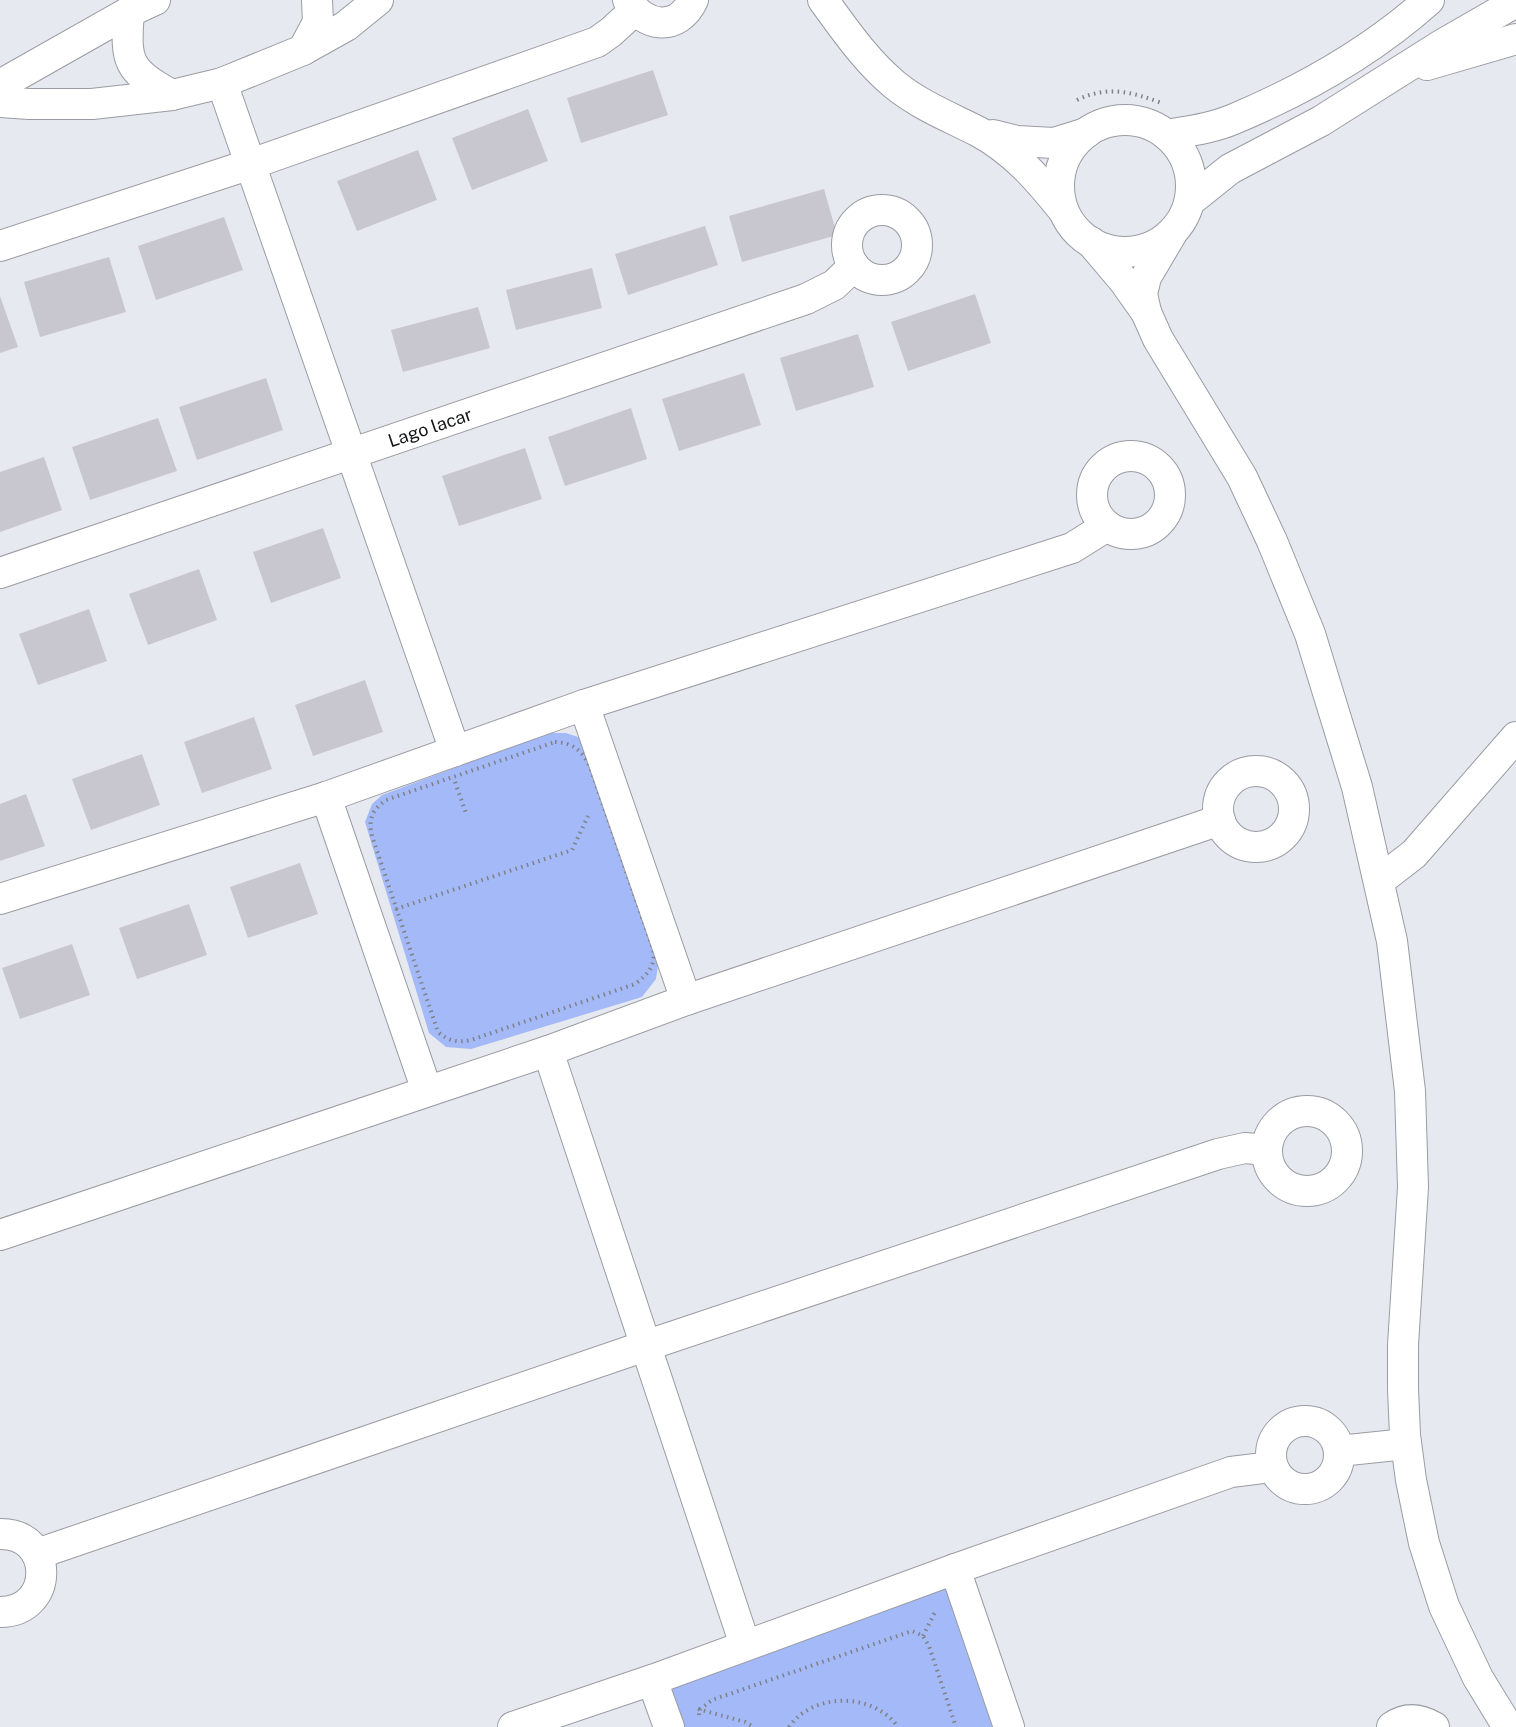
<svg xmlns="http://www.w3.org/2000/svg" width="1516" height="1727" viewBox="0 0 1516 1727" font-family="'Public Sans',sans-serif">
  <style>
    .green { fill: #a4b9f7 }
    .building { fill: #c8c7cf }
    .lines { fill: none; stroke-linecap: round; stroke-linejoin: round }
    .minor-casing { stroke: #999ca3; stroke-width: 32 }
    .path { stroke: #7f8186; stroke-width: 4; stroke-dasharray: 1.5 4.5; stroke-linecap: butt }
    .minor { stroke: #fff; stroke-width: 30 }
    .labels { text-anchor: middle; dominant-baseline: central; stroke-width: 4.5; stroke-linejoin: round; paint-order: stroke }
    .street-label { font-size: 18px; fill: #141517; stroke: #fff }
  </style>
  <rect width="100%" height="100%" fill="#e6e9f0"/>
  <path class="green" d="M 548,733 L 566,733 L 581,738 L 659,958 L 656,979 L 642,997 L 471,1049 L 446,1047 L 429,1033 L 365,822 L 372,804 L 382,795 Z
    M 955,1569 L 1009,1727 L 669,1727 L 652,1680 Z"/>
  <path class="building" d="M 653,70 L 668,115 L 581,143 L 567,98 Z
    M 528,109 L 548,161 L 472,190 L 452,138 Z
    M 418,150 L 437,200 L 357,231 L 337,181 Z
    M 824,189 L 837,235 L 742,262 L 729,216 Z
    M 224,217 L 243,270 L 156,300 L 138,246 Z
    M 705,226 L 718,265 L 628,295 L 615,254 Z
    M 109,257 L 126,312 L 40,337 L 24,282 Z
    M 592,268 L 602,308 L 516,330 L 506,290 Z
    M 975,294 L 991,343 L 908,371 L 891,322 Z
    M 0,296 L 18,347 L 0,353 Z
    M 478,307 L 490,348 L 403,372 L 391,330 Z
    M 858,334 L 874,387 L 796,411 L 780,358 Z
    M 744,373 L 761,425 L 679,451 L 662,399 Z
    M 266,378 L 283,430 L 197,460 L 179,407 Z
    M 631,408 L 647,459 L 565,486 L 548,437 Z
    M 158,418 L 177,471 L 90,500 L 72,447 Z
    M 525,448 L 542,499 L 459,526 L 442,476 Z
    M 44,457 L 62,510 L 0,532 L 0,472 Z
    M 323,528 L 341,578 L 271,603 L 253,552 Z
    M 199,569 L 217,620 L 148,645 L 129,594 Z
    M 89,609 L 107,661 L 38,685 L 19,634 Z
    M 365,680 L 383,732 L 313,756 L 295,705 Z
    M 254,717 L 272,769 L 202,793 L 184,742 Z
    M 142,754 L 160,805 L 91,830 L 72,779 Z
    M 26,794 L 45,846 L 0,861 L 0,804 Z
    M 300,863 L 318,914 L 248,938 L 230,887 Z
    M 189,904 L 207,955 L 137,979 L 119,928 Z
    M 72,944 L 90,995 L 20,1019 L 2,968 Z"/>
  <g class="lines">
    <g class="minor-casing">
      <g id="minor">
        <path d="M 628,0 C 644,28 678,32 693,0"/>
        <path d="M 823,0 C 845,30 866,61 895,85 C 921,106 950,117 979,132 C 1015,152 1038,179 1063,210"/>
        <path d="M 129,12 C 125,62 127,70 172,95"/>
        <path d="M 303,50 L 318,22 L 317,0"/>
        <path d="M 1427,65 L 1516,39"/>
        <path d="M 222,83 L 455,751"/>
        <path d="M 0,85 L 129,12 L 155,0"/>
        <path d="M 0,102 L 29,104 L 92,104 L 172,95 L 222,83 L 303,50 L 346,26 L 378,0"/>
        <circle cx="1125" cy="186" r="66"/>
        <path d="M 993,135 L 1017,141 L 1054,143 L 1086,133"/>
        <path d="M 1167,135 C 1190,131 1213,128 1234,119 C 1303,90 1373,50 1429,0"/>
        <path d="M 1190,201 L 1230,169 L 1321,121 L 1443,44 L 1516,2"/>
        <circle cx="882" cy="245" r="35"/>
        <path d="M 1091,242 L 1124,281 L 1146,312 L 1158,339 L 1242,477 L 1272,541 L 1310,634 L 1357,787 L 1392,941 L 1410,1091 L 1413,1187 L 1403,1345 L 1403,1389 L 1405,1435 L 1411,1480 L 1424,1543 L 1444,1606 L 1478,1678 L 1508,1727"/>
        <path d="M 0,246 L 251,164 L 597,42 L 611,32 L 634,11"/>
        <path d="M 1146,312 L 1142,294 L 1146,277 L 1172,233"/>
        <circle cx="1131" cy="495" r="39"/>
        <path id="s1" d="M 0,573 L 806,299 L 834,285 L 854,266"/>
        <path d="M 584,705 L 686,1000"/>
        <circle cx="1256" cy="809" r="38"/>
        <path d="M 326,797 L 427,1091"/>
        <path d="M 1379,881 L 1414,854 L 1516,737"/>
        <path d="M 0,899 L 326,797 L 584,705 L 1072,548 L 1107,526"/>
        <path d="M 548,1051 L 745,1645"/>
        <circle cx="1307" cy="1151" r="40"/>
        <path d="M 0,1235 L 548,1051 L 686,1000 L 1220,820"/>
        <circle cx="1305" cy="1455" r="34"/>
        <path d="M 1339,1451 L 1406,1444"/>
        <path d="M 0,1534 C 55,1533 55,1612 0,1612"/>
        <path d="M 37,1554 L 645,1346 L 1218,1154 L 1245,1148 L 1267,1150"/>
        <path d="M 955,1569 L 1009,1727"/>
        <path d="M 652,1680 L 669,1727"/>
        <path d="M 513,1727 L 652,1680 L 955,1569 L 1231,1472 L 1272,1467"/>
        <path d="M 1392,1727 C 1406,1717 1420,1719 1434,1727"/>
      </g>
    </g>
    <path class="path" d="M 1077,100 C 1108,85 1131,92 1162,103
      M 555,742 C 574,743 582,751 590,767 L 653,949 C 656,966 648,974 635,984 L 471,1040 C 458,1043 448,1041 438,1032 L 372,836 C 368,819 372,810 386,800 Z
      M 455,782 L 466,813
      M 396,909 L 572,850 L 588,816
      M 923,1636 L 936,1610
      M 698,1709 L 745,1722 L 754,1727
      M 699,1715 L 699,1710 L 712,1700 L 912,1631 L 923,1636 L 929,1646 L 956,1727
      M 789,1727 C 813,1692 873,1692 898,1727"/>
    <use href="#minor" class="minor"/>
  </g>
  <g class="labels">
    <g class="street-label">
      <text stroke="none"><textPath href="#s1" startOffset="454">Lago lacar</textPath></text>
    </g>
  </g>
</svg>
